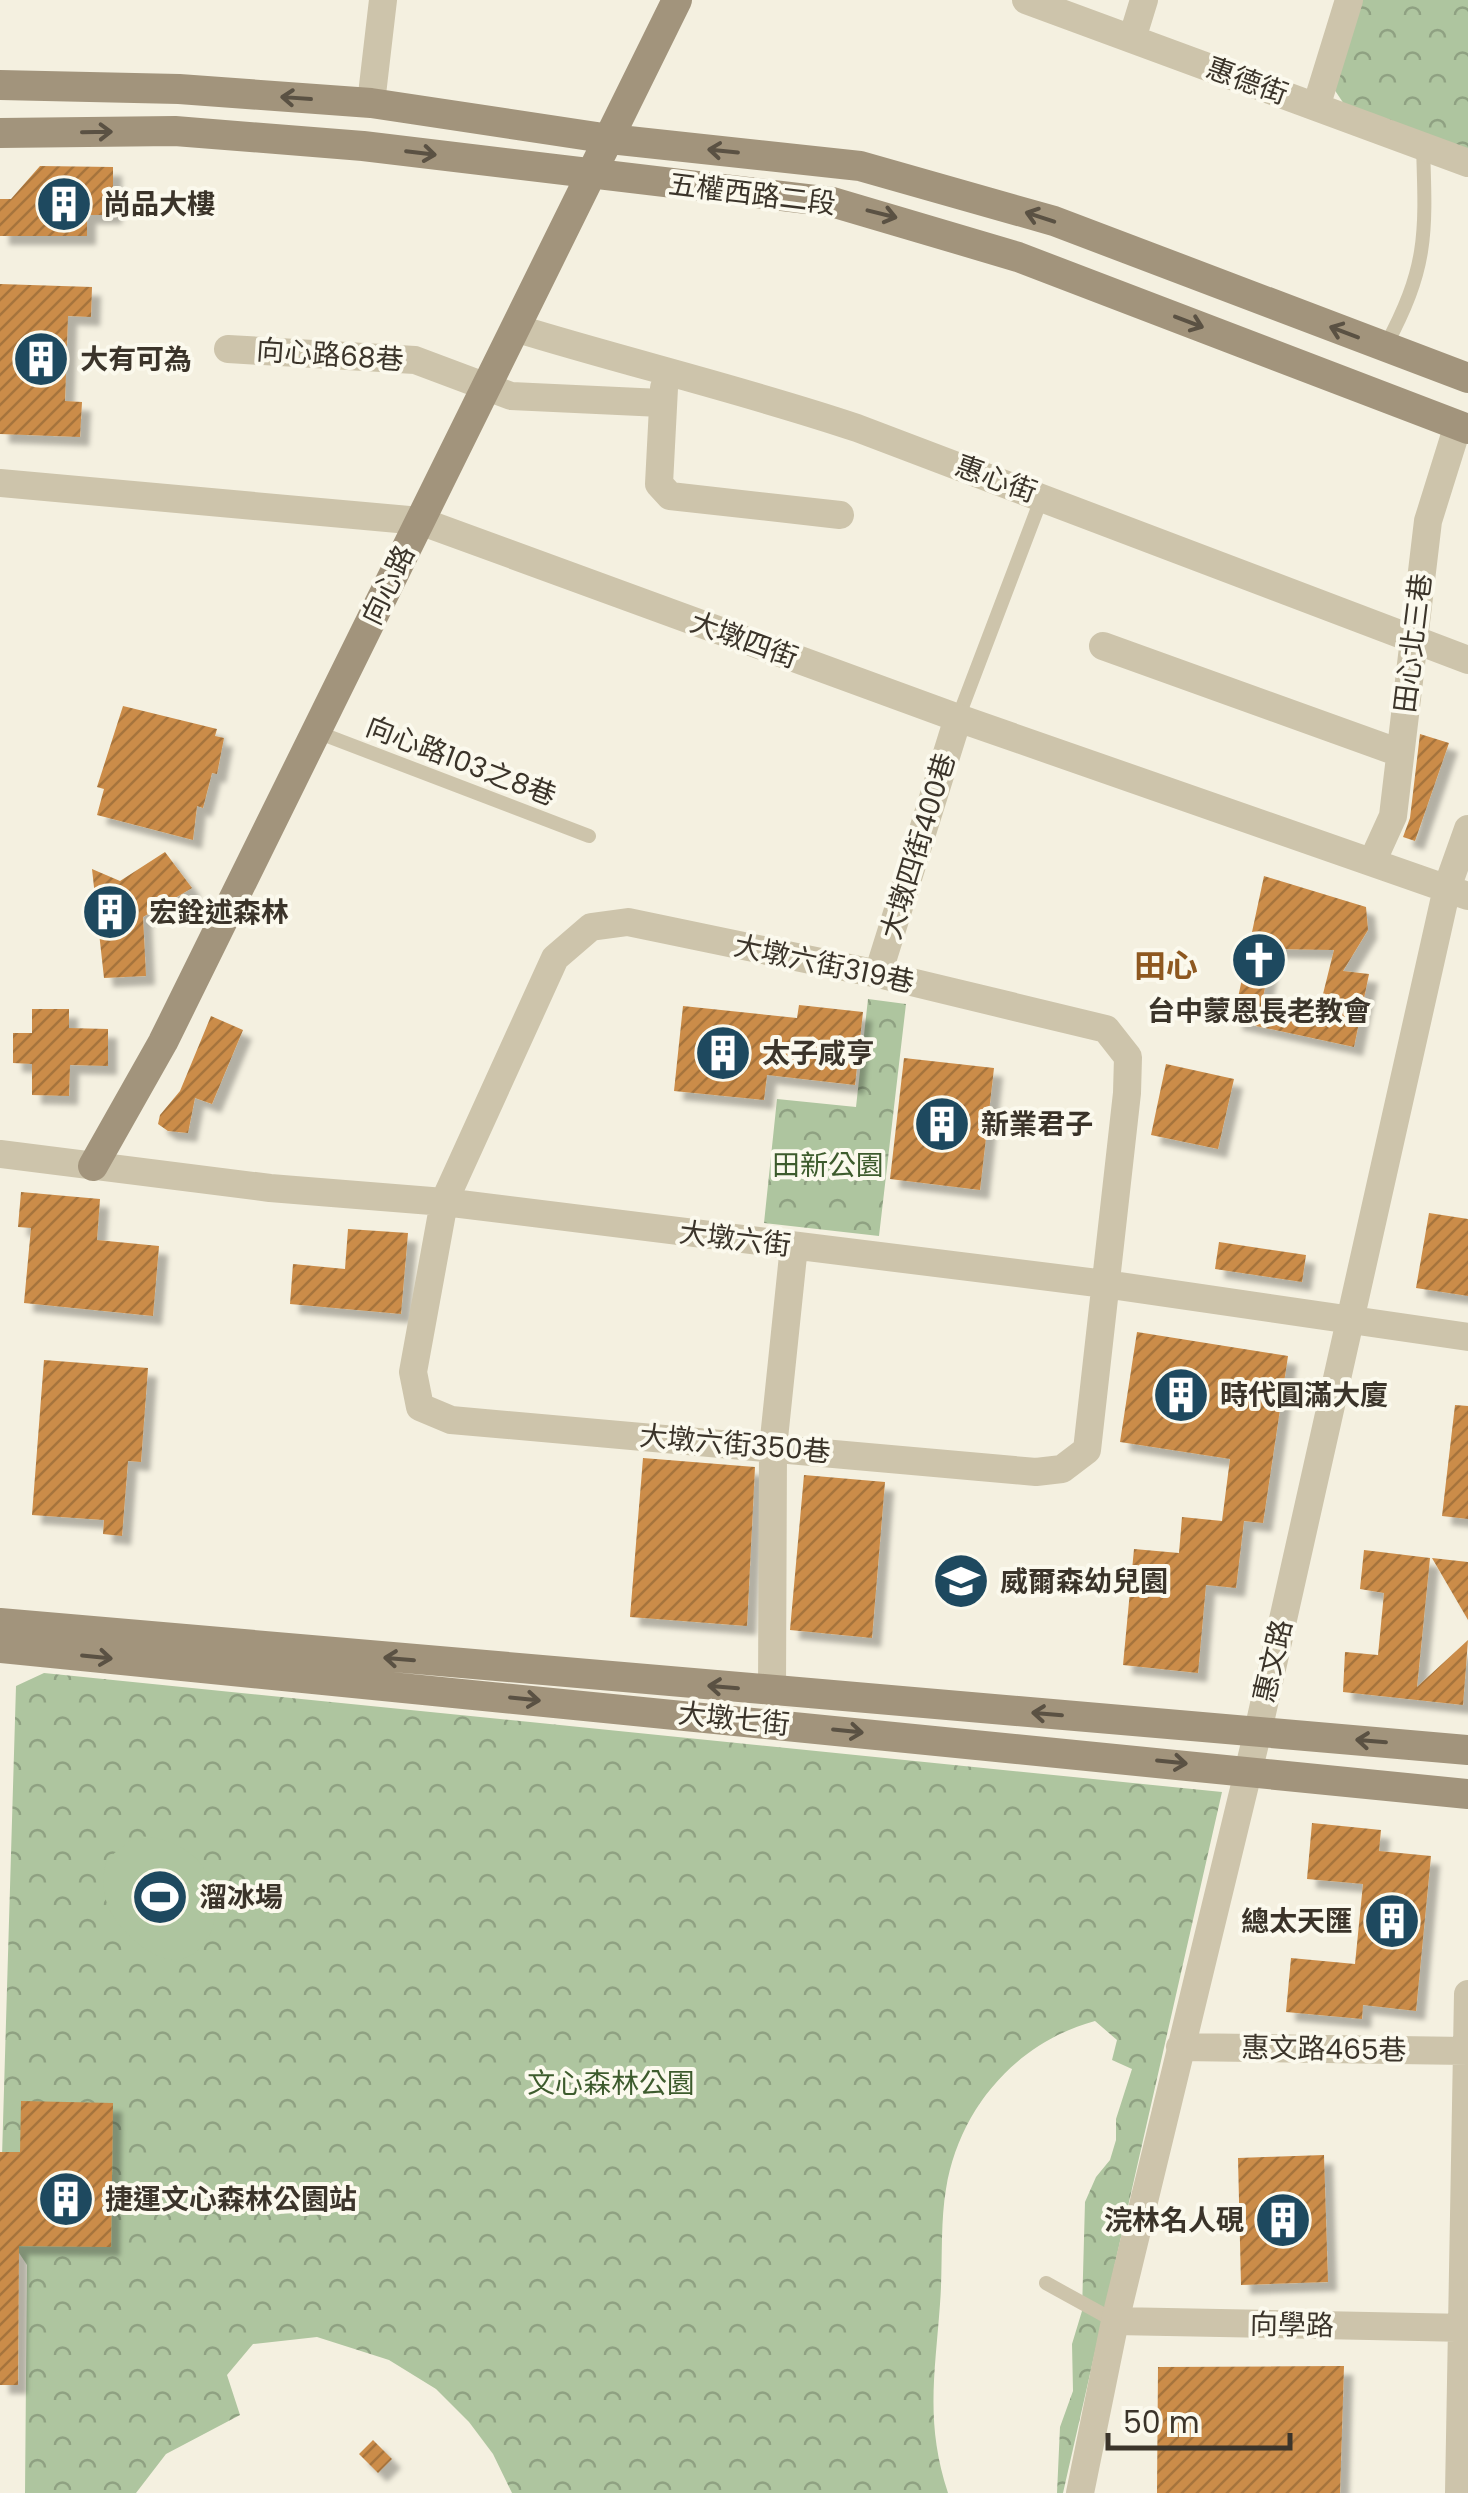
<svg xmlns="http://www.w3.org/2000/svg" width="1468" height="2493" viewBox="0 0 1468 2493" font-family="Poppins,'Noto Sans TC',sans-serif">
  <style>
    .forest { fill: url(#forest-crowns) }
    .pitch { fill: #aec59f }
    .building { fill: url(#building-hatch); fill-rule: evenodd; filter: url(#shadow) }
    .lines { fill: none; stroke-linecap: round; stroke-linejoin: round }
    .lane { stroke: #cdc4ab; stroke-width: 14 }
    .street { stroke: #cdc4ab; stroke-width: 28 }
    .secondary { stroke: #a2947c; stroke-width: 30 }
    .oneway { stroke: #5a5143 }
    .labels { text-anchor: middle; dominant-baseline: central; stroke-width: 8; stroke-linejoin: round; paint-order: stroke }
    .street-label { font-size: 28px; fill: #3b342a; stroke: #fbf9ed }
    .poi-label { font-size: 28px; font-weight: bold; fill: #3b342a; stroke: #fbf9ed; text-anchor: start }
    .park-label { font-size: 28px; fill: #3d5b2d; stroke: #fbf9ed }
    .quarter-label { font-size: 32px; font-weight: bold; fill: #8e5820; stroke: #fbf9ed }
  </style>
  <defs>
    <pattern id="forest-crowns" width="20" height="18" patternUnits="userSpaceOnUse" patternTransform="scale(2.5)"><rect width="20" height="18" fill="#aec59f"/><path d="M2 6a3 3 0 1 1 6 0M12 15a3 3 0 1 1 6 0" fill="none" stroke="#8fa182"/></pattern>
    <pattern id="building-hatch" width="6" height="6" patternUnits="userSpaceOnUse" patternTransform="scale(2.5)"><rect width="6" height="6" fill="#cb8c48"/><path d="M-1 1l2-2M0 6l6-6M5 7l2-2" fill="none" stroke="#a6733c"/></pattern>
    <filter id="shadow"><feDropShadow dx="9" dy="9" stdDeviation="2.5" flood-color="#0004"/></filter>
  </defs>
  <rect width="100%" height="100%" fill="#f4f0e0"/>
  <path class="forest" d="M 1359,0 L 1468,0 L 1468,150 L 1344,104 L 1332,86 Z
    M 868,999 L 906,1004 L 879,1236 L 764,1223 L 777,1099 L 856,1107 Z
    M 44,1673 L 1222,1792 L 1063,2493 L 1057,2493 L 1060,2427 L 1073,2391 L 1072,2344 L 1082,2311 L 1085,2202 L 1096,2177 L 1110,2160 L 1116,2140 L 1116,2119 L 1132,2069 L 1112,2060 L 1117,2040 L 1095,2021 C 1017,2042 959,2108 946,2189 C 940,2224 943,2267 940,2304 C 935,2374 925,2423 948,2493 L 512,2493 L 493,2454 L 469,2422 L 436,2389 L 389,2360 L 317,2337 L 253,2344 L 227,2375 L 240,2415 L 166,2454 L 136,2493 L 25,2493 L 27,2265 L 0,2224 L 16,1686 Z"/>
  <path class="pitch" d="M 136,1836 C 269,1840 215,2032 123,1929 C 104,1908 99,1886 107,1859 Z"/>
  <path class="building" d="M 40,166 L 113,167 L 113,215 L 87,215 L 87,236 L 0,236 L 0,199 L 11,199 Z
    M 0,284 L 92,287 L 91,317 L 68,316 L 65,401 L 82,402 L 80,437 L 0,434 Z
    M 123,706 L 217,729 L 215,736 L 224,738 L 217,774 L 212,773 L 203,808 L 197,806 L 193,840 L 97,815 L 104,789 L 97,787 Z
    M 1420,734 L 1449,743 L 1415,841 L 1403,837 L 1410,818 Z
    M 165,852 L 192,888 L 143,917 L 146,976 L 104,978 L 92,869 L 120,881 Z
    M 1264,876 L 1366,907 L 1368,930 L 1343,971 L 1369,974 L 1354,1047 L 1233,1021 ZM 1273,949 L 1334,950 L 1318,1014 L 1262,1002 Z
    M 799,1005 L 863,1012 L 855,1085 L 767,1075 L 764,1100 L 674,1091 L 683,1006 L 797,1018 Z
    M 32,1009 L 69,1009 L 69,1028 L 108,1029 L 108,1066 L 70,1065 L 69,1096 L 32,1095 L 32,1064 L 13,1063 L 13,1033 L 32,1033 Z
    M 211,1016 L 243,1030 L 212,1104 L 195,1098 L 188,1133 L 168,1131 L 158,1124 L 160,1115 L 180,1091 Z
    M 904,1058 L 994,1068 L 980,1190 L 890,1179 Z
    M 1166,1064 L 1234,1079 L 1218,1149 L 1151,1135 Z
    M 21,1192 L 100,1199 L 97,1240 L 159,1246 L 153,1316 L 24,1303 L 31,1228 L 18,1227 Z
    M 1429,1213 L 1468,1219 L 1468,1296 L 1416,1288 Z
    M 348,1229 L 408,1233 L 401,1314 L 290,1304 L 293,1264 L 345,1269 Z
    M 1219,1242 L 1306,1255 L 1302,1282 L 1215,1269 Z
    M 1137,1332 L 1288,1356 L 1263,1523 L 1244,1521 L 1236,1588 L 1206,1585 L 1198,1673 L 1123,1665 L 1134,1549 L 1179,1553 L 1182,1517 L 1222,1521 L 1230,1459 L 1120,1442 Z
    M 44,1360 L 148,1368 L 141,1462 L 128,1461 L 122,1536 L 103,1534 L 104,1520 L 32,1515 Z
    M 1455,1405 L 1468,1406 L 1468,1519 L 1442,1516 Z
    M 643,1458 L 755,1467 L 747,1626 L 630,1617 Z
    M 804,1475 L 885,1482 L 872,1638 L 790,1630 Z
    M 1364,1550 L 1430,1558 L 1417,1687 L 1468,1640 L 1463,1705 L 1343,1692 L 1345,1652 L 1378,1655 L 1384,1593 L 1360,1589 Z
    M 1432,1558 L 1468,1562 L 1468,1620 Z
    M 1312,1823 L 1381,1830 L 1379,1851 L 1431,1856 L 1416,2011 L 1363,2005 L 1362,2019 L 1286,2012 L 1291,1958 L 1355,1964 L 1363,1884 L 1307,1879 Z
    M 21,2101 L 113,2103 L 111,2247 L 19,2246 L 18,2385 L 0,2385 L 0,2152 L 20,2152 Z
    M 1324,2155 L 1328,2282 L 1241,2285 L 1238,2158 Z
    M 1344,2366 L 1340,2493 L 1157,2493 L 1158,2367 Z
    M 373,2440 L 392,2459 L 378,2473 L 359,2454 Z"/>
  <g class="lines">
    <path class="lane" d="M 1385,347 C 1428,267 1426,235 1423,147
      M 958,718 L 1042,497
      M 317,732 L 589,836
      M 1046,2283 L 1115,2321"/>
    <path class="street" d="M 1026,0 L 1468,163
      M 1132,39 L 1144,0
      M 371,103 L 383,0
      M 1316,107 L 1349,0
      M 515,328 C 629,363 744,390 857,428 L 1468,660
      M 228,349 L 415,360 L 511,396 L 661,403
      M 664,388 L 659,484 L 670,496 L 840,515
      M 0,483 L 420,521 L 958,718 L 1468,896
      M 1103,646 L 1400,753
      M 1373,860 L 1393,816 L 1428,521 L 1458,425
      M 628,922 L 878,974 L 1106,1029 L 1128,1057 L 1127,1093 L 1087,1450 L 1062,1469 L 1036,1472 L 451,1420 L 420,1407 L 413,1372 L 444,1202 L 555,958 L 591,927 Z
      M 878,974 L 958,718
      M 0,1154 L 270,1188 L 444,1202 L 1105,1284 L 1468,1337
      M 772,1692 L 773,1448 L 794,1246
      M 1180,2047 L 1468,2051
      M 1115,2321 L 1468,2328
      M 1080,2493 L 1115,2321 L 1258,1731 L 1447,888 L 1468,829
      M 1459,2493 L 1468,1994"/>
    <path class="secondary" d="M 0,85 L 179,89 L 371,103 L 610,139 L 860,166 L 1054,221 L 1468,378
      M 0,133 L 175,131 L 363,146 L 832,202 L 1018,257 L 1468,429
      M 93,1166 L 163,1042 L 677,0
      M 0,1623 L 1468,1750
      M 0,1648 L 1468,1794"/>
  </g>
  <defs><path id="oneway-shaft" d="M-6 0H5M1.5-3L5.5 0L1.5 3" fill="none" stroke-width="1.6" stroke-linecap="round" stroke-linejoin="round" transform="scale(2.5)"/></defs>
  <g class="oneway">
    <use href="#oneway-shaft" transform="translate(296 98) rotate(-176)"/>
    <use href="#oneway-shaft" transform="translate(97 132) rotate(-1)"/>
    <use href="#oneway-shaft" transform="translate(723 151) rotate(-174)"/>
    <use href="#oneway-shaft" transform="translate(421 153) rotate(7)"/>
    <use href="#oneway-shaft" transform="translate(882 214) rotate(14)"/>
    <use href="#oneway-shaft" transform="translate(1040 217) rotate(-162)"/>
    <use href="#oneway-shaft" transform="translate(1189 322) rotate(21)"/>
    <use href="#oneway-shaft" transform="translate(1344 332) rotate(-159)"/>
    <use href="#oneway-shaft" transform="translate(97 1657) rotate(6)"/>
    <use href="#oneway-shaft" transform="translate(399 1659) rotate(-175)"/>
    <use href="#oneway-shaft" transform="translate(723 1687) rotate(-175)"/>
    <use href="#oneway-shaft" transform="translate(525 1699) rotate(6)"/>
    <use href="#oneway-shaft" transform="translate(1047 1714) rotate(-175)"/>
    <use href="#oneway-shaft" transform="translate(848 1731) rotate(6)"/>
    <use href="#oneway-shaft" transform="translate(1371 1741) rotate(-175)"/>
    <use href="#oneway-shaft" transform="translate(1172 1762) rotate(6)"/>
  </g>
  <defs>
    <g id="building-disc" transform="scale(2.875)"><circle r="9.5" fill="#1e495f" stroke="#fbf9ed"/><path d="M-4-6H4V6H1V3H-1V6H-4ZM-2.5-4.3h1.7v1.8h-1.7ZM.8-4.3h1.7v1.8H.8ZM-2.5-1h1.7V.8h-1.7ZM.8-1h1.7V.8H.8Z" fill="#fff"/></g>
    <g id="church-disc" transform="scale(2.875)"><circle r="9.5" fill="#1e495f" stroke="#fbf9ed"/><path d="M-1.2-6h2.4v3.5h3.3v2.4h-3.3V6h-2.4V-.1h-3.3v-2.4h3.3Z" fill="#fff"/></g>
    <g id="school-disc" transform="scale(2.875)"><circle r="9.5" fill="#1e495f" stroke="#fbf9ed"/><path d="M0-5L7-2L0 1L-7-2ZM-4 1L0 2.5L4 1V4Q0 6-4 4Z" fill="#fff"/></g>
    <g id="stadium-disc" transform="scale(2.875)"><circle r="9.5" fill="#1e495f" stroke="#fbf9ed"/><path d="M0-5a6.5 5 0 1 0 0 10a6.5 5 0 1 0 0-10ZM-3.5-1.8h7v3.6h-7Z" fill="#fff"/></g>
  </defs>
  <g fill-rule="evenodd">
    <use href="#building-disc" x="64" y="204"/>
    <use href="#building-disc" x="41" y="359"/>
    <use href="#building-disc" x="110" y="912"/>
    <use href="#church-disc" x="1259" y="960"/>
    <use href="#building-disc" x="723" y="1053"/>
    <use href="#building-disc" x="942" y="1124"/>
    <use href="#building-disc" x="1181" y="1395"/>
    <use href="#school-disc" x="961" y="1581"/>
    <use href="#stadium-disc" x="160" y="1897"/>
    <use href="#building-disc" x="1392" y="1921"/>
    <use href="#building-disc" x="66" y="2199"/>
    <use href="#building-disc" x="1283" y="2220"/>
  </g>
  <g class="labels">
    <g class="street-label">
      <text transform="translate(1247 81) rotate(20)">惠德街</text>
      <text transform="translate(752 194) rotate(7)">五權西路二段</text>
      <text transform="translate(330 355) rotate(4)">向心路68巷</text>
      <text transform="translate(996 479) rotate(20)">惠心街</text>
      <text transform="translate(388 585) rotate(-64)">向心路</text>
      <text transform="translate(744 640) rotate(20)">大墩四街</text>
      <text transform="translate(1413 643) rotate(-83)">田心北三巷</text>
      <text transform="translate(461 761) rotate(21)">向心路103之8巷</text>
      <text transform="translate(918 846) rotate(-73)">大墩四街400巷</text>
      <text transform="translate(824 964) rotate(12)">大墩六街319巷</text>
      <text transform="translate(735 1239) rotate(7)">大墩六街</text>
      <text transform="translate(735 1444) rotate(5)">大墩六街350巷</text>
      <text transform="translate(1273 1661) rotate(-77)">惠文路</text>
      <text transform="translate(734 1719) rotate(6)">大墩七街</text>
      <text transform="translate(1324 2049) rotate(1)">惠文路465巷</text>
      <text transform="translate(1292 2325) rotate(1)">向學路</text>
    </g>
    <g class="poi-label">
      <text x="103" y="204">尚品大樓</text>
      <text x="80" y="359">大有可為</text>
      <text x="149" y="912">宏銓述森林</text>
      <text x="1259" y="1011" text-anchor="middle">台中蒙恩長老教會</text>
      <text x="762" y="1053">太子咸亨</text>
      <text x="981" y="1124">新業君子</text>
      <text x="1220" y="1395">時代圓滿大廈</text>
      <text x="1000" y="1581">威爾森幼兒園</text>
      <text x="199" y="1897">溜冰場</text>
      <text x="1353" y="1921" text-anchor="end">總太天匯</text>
      <text x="105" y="2199">捷運文心森林公園站</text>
      <text x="1244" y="2220" text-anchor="end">浣林名人硯</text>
    </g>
    <g class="park-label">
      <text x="828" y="1165">田新公園</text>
      <text x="611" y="2083">文心森林公園</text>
    </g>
    <g class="quarter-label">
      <text x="1166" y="965">田心</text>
    </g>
  </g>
  <path d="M1108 2433v15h182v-15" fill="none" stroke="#3b342a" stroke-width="5"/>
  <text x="1123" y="2433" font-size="30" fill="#3b342a" stroke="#fbf9ed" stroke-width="8" paint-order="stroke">50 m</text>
</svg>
